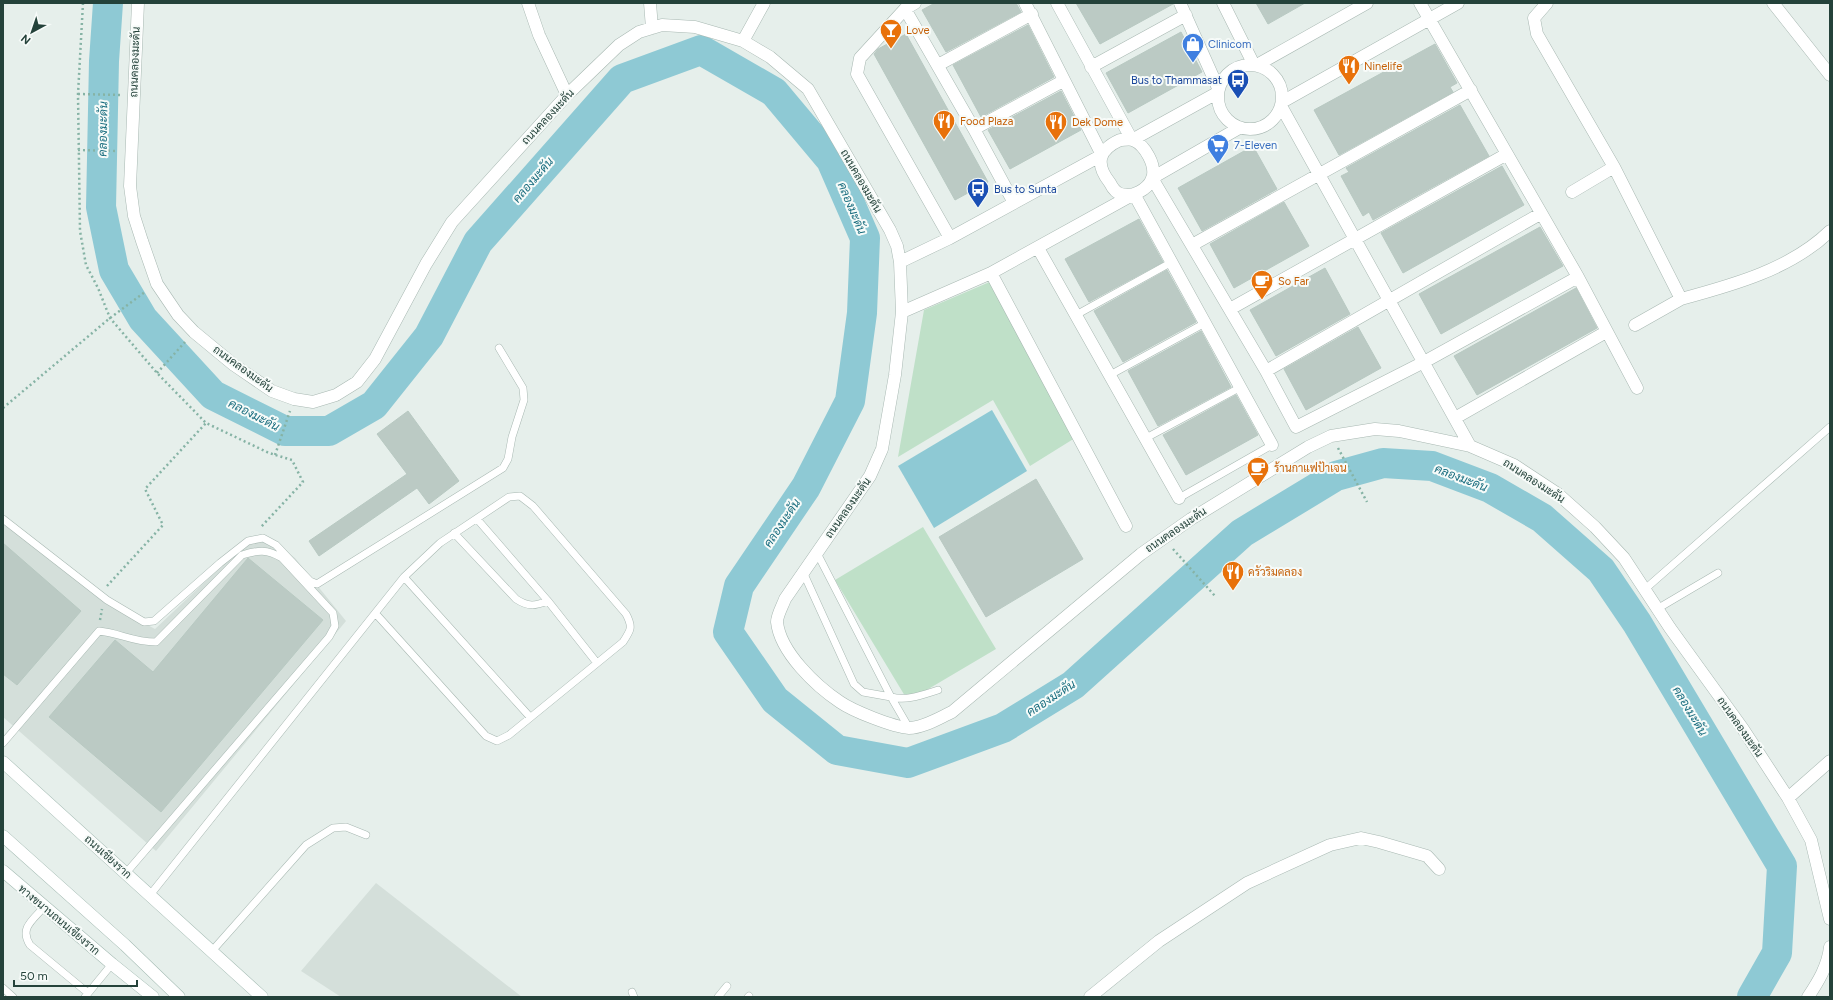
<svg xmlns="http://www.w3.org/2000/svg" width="1833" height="1000" viewBox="0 0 1833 1000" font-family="Figtree,Sarabun,sans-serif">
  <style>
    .built { fill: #d4dfda }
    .green { fill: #bfe0c8 }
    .water { fill: #8ec9d4 }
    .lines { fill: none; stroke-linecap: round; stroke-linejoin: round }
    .river { stroke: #8ec9d4; stroke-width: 30 }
    .building { fill: #bbcac4; stroke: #b8c9c2 }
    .lane-casing { stroke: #a8b8b2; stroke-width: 8 }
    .street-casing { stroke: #a8b8b2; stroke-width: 13 }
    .secondary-casing { stroke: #a4bbb3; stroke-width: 13 }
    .path { stroke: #86b3a5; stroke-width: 2.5; stroke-dasharray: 2 3; stroke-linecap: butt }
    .lane { stroke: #fff; stroke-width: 7 }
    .street { stroke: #fff; stroke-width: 12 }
    .secondary { stroke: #fff; stroke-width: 12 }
    .labels { text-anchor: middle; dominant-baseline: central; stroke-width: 4; stroke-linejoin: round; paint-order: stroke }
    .food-label { font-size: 11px; fill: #c56008; stroke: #f7fbf9; text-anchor: start }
    .shop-label { font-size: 11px; fill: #366cbe; stroke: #f7fbf9; text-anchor: start }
    .street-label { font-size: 11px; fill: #24423a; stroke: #f7fbf9 }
    .transit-label { font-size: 11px; fill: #164399; stroke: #f7fbf9; text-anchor: end }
    .water-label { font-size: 12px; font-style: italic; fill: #1c6f80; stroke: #f7fbf9 }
  </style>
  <rect width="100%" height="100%" fill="#e6efeb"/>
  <path class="built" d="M 3,522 L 107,603 L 155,629 L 244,545 L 272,541 L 295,558 L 346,621 L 156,851 L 3,717 Z
    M 376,883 L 522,997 L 341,997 L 301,971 Z"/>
  <path class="green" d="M 992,281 L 1075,438 L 1030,466 L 993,400 L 898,457 L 924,310 Z
    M 923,527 L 996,649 L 908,701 L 835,580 Z"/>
  <path class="water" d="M 992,410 L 1027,471 L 934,528 L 898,466 Z"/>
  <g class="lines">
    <path class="river" d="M 108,3 L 104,61 L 101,207 L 114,270 L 143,319 L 213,395 L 285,431 L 329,431 L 374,405 L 429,336 L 478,242 L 622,79 L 701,50 L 774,92 L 831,160 L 865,238 L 862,313 L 850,401 L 806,487 L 739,586 L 728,632 L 775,700 L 837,750 L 908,763 L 1003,728 L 1073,685 L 1242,533 L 1336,476 L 1383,463 L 1432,466 L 1490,488 L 1542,518 L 1601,570 L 1637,623 L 1782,866 L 1777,953 L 1752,997"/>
  </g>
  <path class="building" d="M 935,3 L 1016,3 L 1021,12 L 946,52 L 922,10 Z
    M 1076,3 L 1173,3 L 1173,4 L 1100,44 Z
    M 1256,3 L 1305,3 L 1268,24 Z
    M 1028,25 L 1054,77 L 981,117 L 953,65 Z
    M 1181,32 L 1202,72 L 1128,113 L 1106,73 Z
    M 906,34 L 988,182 L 955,200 L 874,54 L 878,49 Z
    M 1435,44 L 1457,83 L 1450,87 L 1453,92 L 1339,155 L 1314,110 Z
    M 1061,91 L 1081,130 L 1010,169 L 988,130 Z
    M 1460,105 L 1489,156 L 1373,220 L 1369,212 L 1363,216 L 1341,176 L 1349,172 L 1346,168 Z
    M 1253,146 L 1277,189 L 1202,231 L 1178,188 Z
    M 1502,166 L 1524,205 L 1403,273 L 1381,233 Z
    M 1284,202 L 1309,246 L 1234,288 L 1210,244 Z
    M 1139,219 L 1163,262 L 1089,302 L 1065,259 Z
    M 1540,227 L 1563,266 L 1441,334 L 1419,294 Z
    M 1325,268 L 1350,314 L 1276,356 L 1250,310 Z
    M 1167,270 L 1196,322 L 1123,362 L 1094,311 Z
    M 1576,288 L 1597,328 L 1477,395 L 1454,356 Z
    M 1358,327 L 1381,368 L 1306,410 L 1284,369 Z
    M 1201,331 L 1231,387 L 1158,426 L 1128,371 Z
    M 1236,395 L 1258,435 L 1186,475 L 1163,435 Z
    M 408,411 L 459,481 L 429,504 L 417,488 L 319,556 L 309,541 L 407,474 L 377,434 Z
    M 1036,479 L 1083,559 L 986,617 L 939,537 Z
    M 3,543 L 81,611 L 17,685 L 3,674 Z
    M 248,558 L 323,620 L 161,812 L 49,717 L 115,640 L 153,672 Z"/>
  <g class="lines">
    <g class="lane-casing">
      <path id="lane" d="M 1076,315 L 1172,262
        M 1110,375 L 1205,323
        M 1146,438 L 1241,387
        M 1179,498 L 1272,445
        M 3,519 L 107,600 L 144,622 L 154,621 L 220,563 L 248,541 L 263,538 L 276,545 L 310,581 L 317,584 L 503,468 L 508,459 L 512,437 L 524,400 L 523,388 L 499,348
        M 477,519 L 548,601 L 597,663
        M 454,533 L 516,599 C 528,607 535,606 548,601
        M 817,553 L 891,697 C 907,701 922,695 938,690
        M 803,572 L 854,684 L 863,692 L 891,697 L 909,728
        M 404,577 L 530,717
        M 1644,590 L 1830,427
        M 1657,609 L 1718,573
        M 3,743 L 99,631 C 120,633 132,642 156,642 L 242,555 C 258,550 267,549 282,558 L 333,613 L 335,626 L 329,637 L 126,873
        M 150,895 L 404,577 L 440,543 L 509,497 L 520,496 L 533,506 L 626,614 C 633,627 631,630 623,642 L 509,735 L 497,741 L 486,736 L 376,614
        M 44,907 C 33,920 19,928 30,945 L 88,993
        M 212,951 L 306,845 L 333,828 L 346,827 L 366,835
        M 3,988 L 13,997
        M 632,992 L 634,997
        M 85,997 L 112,964
        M 718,997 L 727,986
        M 748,997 L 749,996"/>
    </g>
    <g class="street-casing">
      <path id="street" d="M 138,3 L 130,186 L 134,216 L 142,241 L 157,284 L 178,315 L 194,332 L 234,365 L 272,391 L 294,399 L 313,402 L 336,395 L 357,382 L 375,359 L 426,264 L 452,222 L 567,95 L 619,45 L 639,32 L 662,25 L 695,27 L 743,41 L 770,57 L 808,89 L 890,230 L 897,246 L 900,262 L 902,312 L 895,375 L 882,449 L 870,476 L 785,599 C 783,605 777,615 777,622 C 780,652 816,686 840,702 C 853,711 893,727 909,728 C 923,728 939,718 952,712 L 1141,554 L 1191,519 L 1308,447 L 1331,436 L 1375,429 L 1399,431 L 1470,446 L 1514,465 L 1558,494 L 1595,527 L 1624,558 L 1670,628 L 1743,729 L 1788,798 L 1811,840 L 1830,919
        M 528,3 L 539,35 L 567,95
        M 650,3 L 652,28
        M 915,3 L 905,9 L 860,58 L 857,74 L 950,238
        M 1057,3 L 1132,140 L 1217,93
        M 1180,3 L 1218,88
        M 1223,3 L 1254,65
        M 1420,3 L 1578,277 L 1637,388
        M 1547,3 L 1534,18 L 1537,34 L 1614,167 L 1572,192
        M 1773,3 L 1830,75
        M 905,9 L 974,129 L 1014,203
        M 743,41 L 764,3
        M1218 97a32 32 0 1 1 64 0a32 32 0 1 1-64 0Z
        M 938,65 L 1032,14
        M 1257,65 L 1367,3
        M 1091,67 L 1186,15
        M 1282,102 L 1458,3
        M 1281,106 L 1470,446
        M 1239,128 L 1152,178 L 1266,371 L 1296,427 L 1424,362 L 1578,277
        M 974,129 L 1063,81
        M 1120,140 C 1124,140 1129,139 1133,140 C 1145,145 1157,166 1152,179 C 1147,190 1132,198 1121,194 C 1116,193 1112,187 1110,183 C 1095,164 1098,150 1120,140 Z
        M 1614,167 L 1681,299 C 1733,285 1791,269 1830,231
        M 1192,245 L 1471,90
        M 1038,248 L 1179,498
        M 900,262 L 950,238 L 1102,155 L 1025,3
        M 991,273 L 1126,526
        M 1230,309 L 1507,154
        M 902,312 L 991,273 L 1134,194 L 1272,445
        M 1635,325 L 1681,299
        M 1266,371 L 1540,214
        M 1455,418 L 1606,332
        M 1788,798 L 1830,761
        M 1090,997 L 1159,941 L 1247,883 L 1330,845 L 1361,838 L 1379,842 L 1427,856 L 1439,869
        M 1808,997 C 1818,982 1828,966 1830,947"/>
    </g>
    <g class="secondary-casing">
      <path id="secondary" d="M 3,762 L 262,997
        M 3,836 L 125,945 L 179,997
        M 3,871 L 112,964 L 153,997"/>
    </g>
    <path class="path" d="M 83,3 L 78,94 L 80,231 L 86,265 L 98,288 L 110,318 L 157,373 L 206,423 L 269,453 L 292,460 L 303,482 L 261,527
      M 78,94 L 121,95
      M 78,150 L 118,151
      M 157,373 L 185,342
      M 3,408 L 110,318 L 145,292
      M 1338,448 L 1367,502
      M 275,455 L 290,411
      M 1173,549 L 1215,596
      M 107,586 L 163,525 L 145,489 L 206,423
      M 100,620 L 102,609"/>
    <use href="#lane" class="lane"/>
    <use href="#street" class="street"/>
    <use href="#secondary" class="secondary"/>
  </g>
  <defs>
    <g id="bar-pin" transform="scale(1.15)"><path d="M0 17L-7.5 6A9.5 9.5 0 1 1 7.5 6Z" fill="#e8710a" stroke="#f7fbf9"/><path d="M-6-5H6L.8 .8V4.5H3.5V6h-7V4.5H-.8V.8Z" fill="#fff"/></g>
    <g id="shop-pin" transform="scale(1.15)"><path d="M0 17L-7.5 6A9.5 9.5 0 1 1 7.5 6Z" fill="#3f7fe0" stroke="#f7fbf9"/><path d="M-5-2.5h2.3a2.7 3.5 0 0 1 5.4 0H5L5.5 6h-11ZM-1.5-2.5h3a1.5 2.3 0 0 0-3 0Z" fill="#fff"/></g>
    <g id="restaurant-pin" transform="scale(1.15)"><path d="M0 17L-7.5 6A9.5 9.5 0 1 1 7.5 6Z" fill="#e8710a" stroke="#f7fbf9"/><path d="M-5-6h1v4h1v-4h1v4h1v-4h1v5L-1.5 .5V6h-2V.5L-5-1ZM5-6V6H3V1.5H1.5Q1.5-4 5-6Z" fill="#fff"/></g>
    <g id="bus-pin" transform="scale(1.15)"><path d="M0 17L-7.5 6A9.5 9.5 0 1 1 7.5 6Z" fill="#1a4fb4" stroke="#f7fbf9"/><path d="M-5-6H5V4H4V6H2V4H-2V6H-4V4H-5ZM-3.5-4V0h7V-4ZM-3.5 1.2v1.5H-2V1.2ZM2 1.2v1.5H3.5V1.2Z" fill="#fff"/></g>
    <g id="supermarket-pin" transform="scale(1.15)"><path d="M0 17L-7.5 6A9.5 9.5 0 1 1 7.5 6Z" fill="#3f7fe0" stroke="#f7fbf9"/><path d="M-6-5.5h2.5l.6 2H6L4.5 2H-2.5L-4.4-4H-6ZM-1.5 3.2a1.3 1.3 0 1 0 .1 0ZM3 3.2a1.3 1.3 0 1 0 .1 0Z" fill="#fff"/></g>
    <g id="cafe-pin" transform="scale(1.15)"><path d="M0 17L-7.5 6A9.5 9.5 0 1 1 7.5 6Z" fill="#e8710a" stroke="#f7fbf9"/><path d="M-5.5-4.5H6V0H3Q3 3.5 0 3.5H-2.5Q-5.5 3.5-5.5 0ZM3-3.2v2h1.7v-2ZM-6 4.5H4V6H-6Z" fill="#fff"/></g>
  </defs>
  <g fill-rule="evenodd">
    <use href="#bar-pin" x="891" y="30"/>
    <use href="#shop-pin" x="1193" y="44"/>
    <use href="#restaurant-pin" x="1349" y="66"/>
    <use href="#bus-pin" x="1238" y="80"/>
    <use href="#restaurant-pin" x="944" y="121"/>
    <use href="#restaurant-pin" x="1056" y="122"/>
    <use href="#supermarket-pin" x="1218" y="145"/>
    <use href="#bus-pin" x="978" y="189"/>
    <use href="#cafe-pin" x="1262" y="281"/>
    <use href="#cafe-pin" x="1258" y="468"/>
    <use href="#restaurant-pin" x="1233" y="572"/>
  </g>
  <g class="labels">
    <g class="food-label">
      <text x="906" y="30">Love</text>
      <text x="1364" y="66">Ninelife</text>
      <text x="960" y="121">Food Plaza</text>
      <text x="1072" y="122">Dek Dome</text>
      <text x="1278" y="281">So Far</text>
      <text x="1274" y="468">ร้านกาแฟป้าเจน</text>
      <text x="1248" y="572">ครัวริมคลอง</text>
    </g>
    <g class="shop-label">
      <text x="1208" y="44">Clinicom</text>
      <text x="1234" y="145">7-Eleven</text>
    </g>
    <g class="street-label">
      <text transform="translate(135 62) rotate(-88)">ถนนคลองมะดัน</text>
      <text transform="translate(548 117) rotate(-47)">ถนนคลองมะดัน</text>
      <text transform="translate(861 181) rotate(60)">ถนนคลองมะดัน</text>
      <text transform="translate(243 369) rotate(36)">ถนนคลองมะดัน</text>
      <text transform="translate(1534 481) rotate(33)">ถนนคลองมะดัน</text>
      <text transform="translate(848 508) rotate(-55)">ถนนคลองมะดัน</text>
      <text transform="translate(1176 530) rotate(-34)">ถนนคลองมะดัน</text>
      <text transform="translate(1740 727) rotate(55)">ถนนคลองมะดัน</text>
      <text transform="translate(108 857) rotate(42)">ถนนเชียงราก</text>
      <text transform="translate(59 920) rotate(40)">ทางขนานถนนเชียงราก</text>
    </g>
    <g class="transit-label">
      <text x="1222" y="80">Bus to Thammasat</text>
      <text x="994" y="189" text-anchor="start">Bus to Sunta</text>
    </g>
    <g class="water-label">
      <text transform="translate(103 129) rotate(-89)">คลองมะดัน</text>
      <text transform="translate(533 180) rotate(-49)">คลองมะดัน</text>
      <text transform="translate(852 208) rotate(67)">คลองมะดัน</text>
      <text transform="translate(254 415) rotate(27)">คลองมะดัน</text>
      <text transform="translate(1461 478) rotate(21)">คลองมะดัน</text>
      <text transform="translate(782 523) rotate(-56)">คลองมะดัน</text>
      <text transform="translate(1051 698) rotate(-33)">คลองมะดัน</text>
      <text transform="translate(1690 711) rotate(59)">คลองมะดัน</text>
    </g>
  </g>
  <rect width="1833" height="1000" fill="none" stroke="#24423a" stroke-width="8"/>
  <g transform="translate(32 32) rotate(220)" stroke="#f7fbf9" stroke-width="3" paint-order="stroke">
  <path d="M0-3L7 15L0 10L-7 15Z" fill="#24423a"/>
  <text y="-6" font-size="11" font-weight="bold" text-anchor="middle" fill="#24423a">N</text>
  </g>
  <path d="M14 980v6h123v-6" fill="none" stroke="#24423a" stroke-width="2"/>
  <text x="20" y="980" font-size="12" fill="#24423a" stroke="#f7fbf9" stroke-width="3" paint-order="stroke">50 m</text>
</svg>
